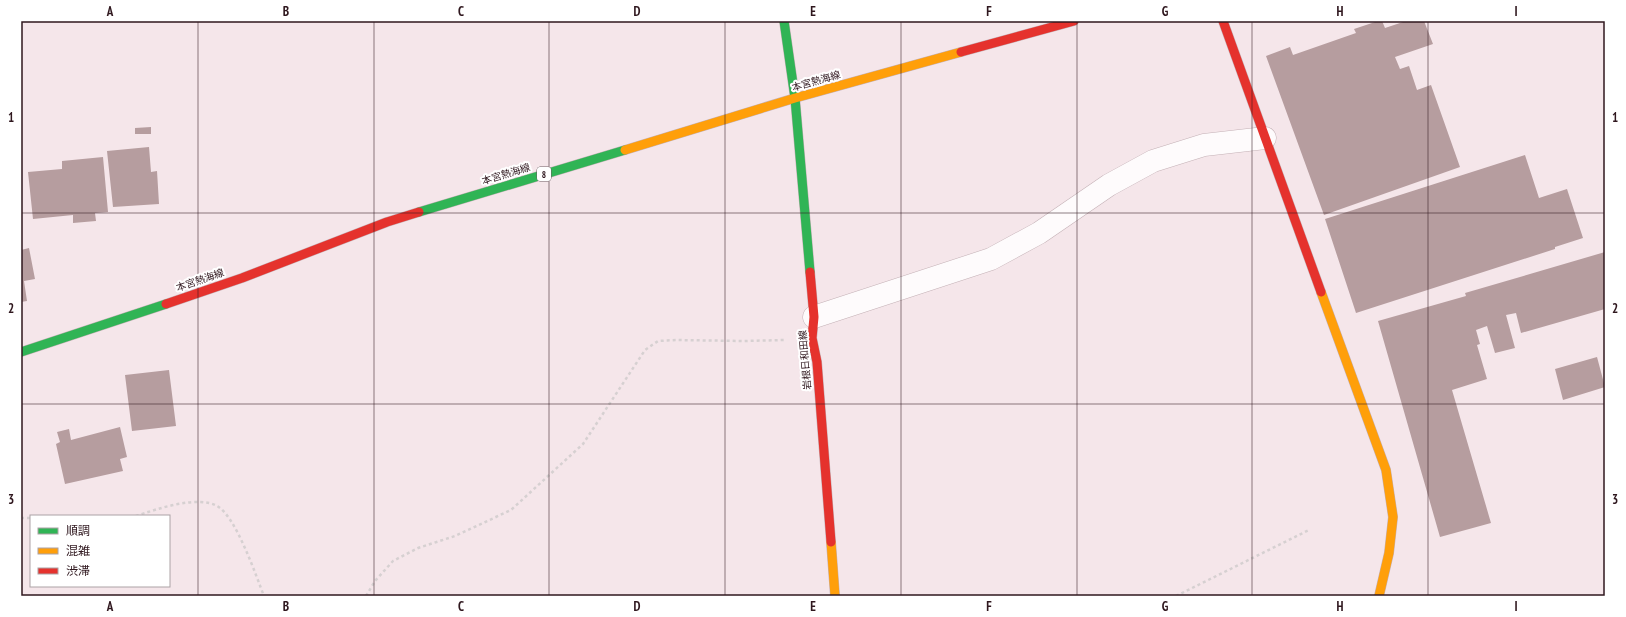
<svg xmlns="http://www.w3.org/2000/svg" width="1626" height="617" viewBox="0 0 1626 617" font-family="'PT Sans Narrow','Noto Sans JP',sans-serif">
  <style>
    .building { fill: #b69d9f }
    .lines { fill: none; stroke-linecap: round; stroke-linejoin: round }
    .street-casing { stroke: #c4b1b6; stroke-width: 23 }
    .fast-casing { stroke: #c4b1b6; stroke-width: 10 }
    .slow-casing { stroke: #c4b1b6; stroke-width: 10 }
    .jam-casing { stroke: #c4b1b6; stroke-width: 10 }
    .path { stroke: #d6d0d1; stroke-width: 2.5; stroke-dasharray: 3 3; stroke-linecap: butt }
    .street { stroke: #fefbfc; stroke-width: 22 }
    .fast { stroke: #30b455; stroke-width: 9 }
    .slow { stroke: #ff9f0a; stroke-width: 9 }
    .jam { stroke: #e5322d; stroke-width: 9 }
    .grid { fill: none; stroke: #2f171e; stroke-width: 1; stroke-opacity: 0.55 }
    .labels { text-anchor: middle; dominant-baseline: central; stroke-width: 4; stroke-linejoin: round; paint-order: stroke }
    .shield { fill: #fff; stroke: #6d5d62; stroke-width: 1 }
    .shield-label { font-size: 9px; font-weight: bold; fill: #2f171e }
    .street-label { font-size: 10px; fill: #2f171e; stroke: #fff }
    .neatline { fill: none; stroke: #2f171e; stroke-width: 1.5 }
    .grid-label { font-size: 13px; text-anchor: middle; font-weight: bold; fill: #2f171e }
  </style>
  <rect width="100%" height="100%" fill="#f5e6ea"/>
  <path class="building" d="M 1378,21 L 1382,21 L 1385,28 L 1406,21 L 1424,21 L 1433,44 L 1395,57 L 1400,69 L 1409,66 L 1417,90 L 1431,85 L 1460,167 L 1324,215 L 1266,56 L 1290,47 L 1293,55 L 1356,33 L 1354,29 Z
    M 151,127 L 151,134 L 135,134 L 135,128 Z
    M 149,147 L 151,172 L 157,171 L 159,204 L 113,207 L 107,151 Z
    M 1525,155 L 1539,198 L 1567,189 L 1583,238 L 1555,247 L 1555,249 L 1356,313 L 1325,219 Z
    M 103,157 L 108,212 L 95,213 L 96,221 L 73,223 L 73,215 L 33,219 L 28,172 L 62,169 L 62,161 Z
    M 29,248 L 35,279 L 24,281 L 27,301 L 21,302 L 21,250 Z
    M 1605,252 L 1605,309 L 1521,333 L 1516,313 L 1506,315 L 1515,348 L 1495,353 L 1487,326 L 1476,330 L 1480,344 L 1477,345 L 1487,379 L 1452,390 L 1491,523 L 1440,537 L 1378,321 L 1466,296 L 1465,293 Z
    M 1597,357 L 1605,387 L 1563,400 L 1555,369 Z
    M 169,370 L 176,426 L 132,431 L 125,375 Z
    M 120,427 L 127,457 L 120,459 L 123,471 L 65,484 L 56,444 L 60,442 L 57,432 L 69,429 L 71,440 Z"/>
  <g class="lines">
    <g class="street-casing">
      <path id="street" d="M 814,317 L 991,259 L 1039,233 L 1109,185 L 1153,161 L 1204,145 L 1265,138"/>
    </g>
    <g class="fast-casing">
      <path id="fast" d="M 784,21 L 795,98 L 810,272
        M 419,212 L 625,150
        M 21,352 L 166,304"/>
    </g>
    <g class="slow-casing">
      <path id="slow" d="M 625,150 L 795,98 L 961,52
        M 1321,292 L 1386,470 L 1393,517 L 1389,553 L 1379,596
        M 831,542 L 835,596"/>
    </g>
    <g class="jam-casing">
      <path id="jam" d="M 1223,21 L 1321,292
        M 961,52 L 1074,21
        M 810,272 L 814,317 L 812,338 L 817,362 L 831,542
        M 166,304 L 242,278 L 387,222 L 419,212"/>
    </g>
    <path class="path" d="M 136,516 C 157,509 197,495 217,506 C 236,516 256,576 264,596
      M 21,518 L 31,518
      M 366,596 L 375,581 L 393,561 L 418,548 L 455,536 L 511,510 L 583,444 L 645,350 L 658,341 L 676,340 L 744,341 L 784,340
      M 1176,596 L 1309,530"/>
    <use href="#street" class="street"/>
    <use href="#fast" class="fast"/>
    <use href="#slow" class="slow"/>
    <use href="#jam" class="jam"/>
  </g>
  <path class="grid" d="M 198,21 L 198,596M 374,21 L 374,596M 549,21 L 549,596M 725,21 L 725,596M 901,21 L 901,596M 1077,21 L 1077,596M 1252,21 L 1252,596M 1428,21 L 1428,596M 21,213 L 1605,213M 21,404 L 1605,404"/>
  <g class="labels">
    <rect class="shield" x="537" y="167" width="14" height="14" rx="3"/>
    <g class="shield-label">
      <text x="544" y="174">8</text>
    </g>
    <g class="street-label">
      <text transform="translate(816 81) rotate(-16)">本宮熱海線</text>
      <text transform="translate(506 174) rotate(-17)">本宮熱海線</text>
      <text transform="translate(200 280) rotate(-19)">本宮熱海線</text>
      <text transform="translate(805 360) rotate(-95)">岩根日和田線</text>
    </g>
  </g>
  <rect width="1626" height="617" fill="none" stroke="#ffffff" stroke-width="44"/>
  <rect x="30" y="515" width="140" height="72" fill="#ffffff" stroke="#aca2a5"/>
  <rect x="38" y="528" width="20" height="6" fill="#30b455" stroke="#aca2a5"/>
  <text x="66" y="535" font-size="12" fill="#2f171e">順調</text>
  <rect x="38" y="548" width="20" height="6" fill="#ff9f0a" stroke="#aca2a5"/>
  <text x="66" y="555" font-size="12" fill="#2f171e">混雑</text>
  <rect x="38" y="568" width="20" height="6" fill="#e5322d" stroke="#aca2a5"/>
  <text x="66" y="575" font-size="12" fill="#2f171e">渋滞</text>
  <rect x="22" y="22" width="1582" height="573" class="neatline"/>
  <g class="grid-label">
    <text x="110" y="16">A</text>
    <text x="286" y="16">B</text>
    <text x="461" y="16">C</text>
    <text x="637" y="16">D</text>
    <text x="813" y="16">E</text>
    <text x="989" y="16">F</text>
    <text x="1165" y="16">G</text>
    <text x="1340" y="16">H</text>
    <text x="1516" y="16">I</text>
    <text x="11" y="122">1</text>
    <text x="1615" y="122">1</text>
    <text x="11" y="313">2</text>
    <text x="1615" y="313">2</text>
    <text x="11" y="504">3</text>
    <text x="1615" y="504">3</text>
    <text x="110" y="611">A</text>
    <text x="286" y="611">B</text>
    <text x="461" y="611">C</text>
    <text x="637" y="611">D</text>
    <text x="813" y="611">E</text>
    <text x="989" y="611">F</text>
    <text x="1165" y="611">G</text>
    <text x="1340" y="611">H</text>
    <text x="1516" y="611">I</text>
  </g>
</svg>
